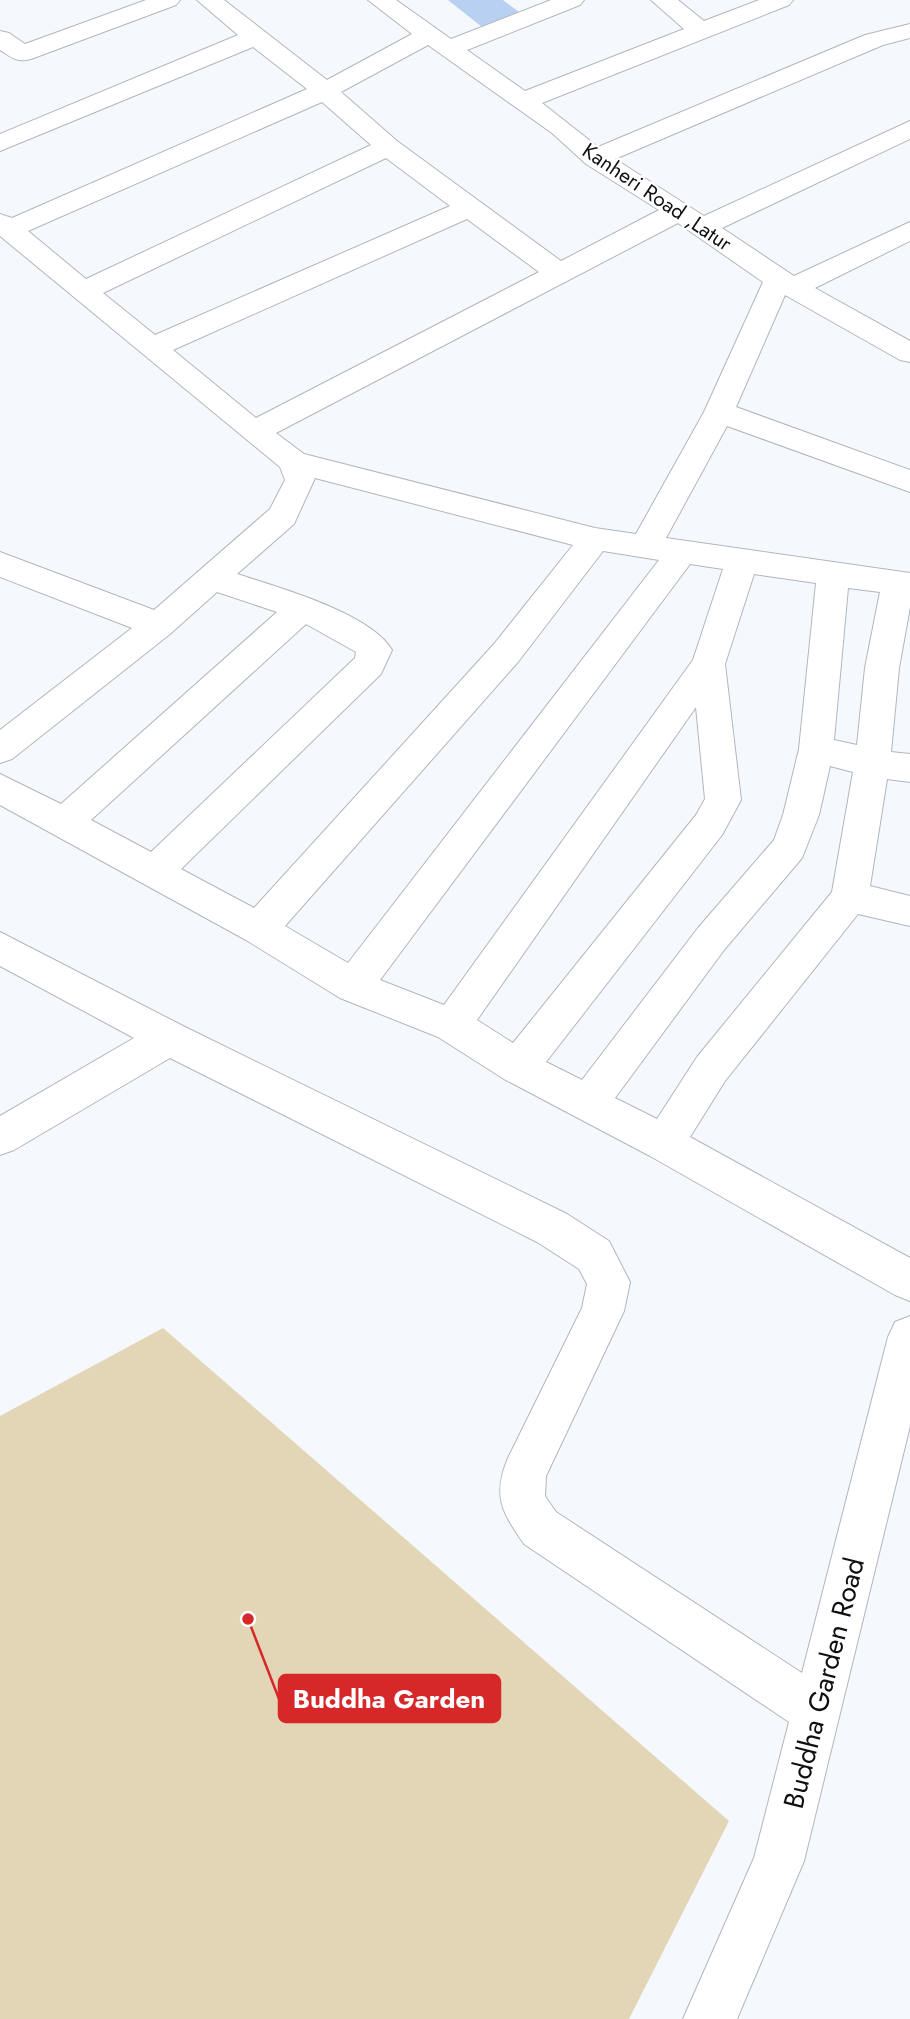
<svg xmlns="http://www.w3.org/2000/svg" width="910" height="2019" viewBox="0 0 910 2019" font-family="Jost,sans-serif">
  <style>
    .green { fill: #e2d6b7 }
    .building { fill: #b8d0f2 }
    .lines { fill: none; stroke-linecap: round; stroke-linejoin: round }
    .minor-casing { stroke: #b2b6bc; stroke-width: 2 }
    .minor { fill: #fff; fill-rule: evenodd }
    .labels { text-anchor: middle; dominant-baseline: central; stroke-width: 5; stroke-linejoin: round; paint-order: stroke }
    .far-street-label { font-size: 21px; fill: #0e1012; stroke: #fff }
    .near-street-label { font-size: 28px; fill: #0e1012; stroke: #fff }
    .leader { fill: none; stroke: #d62828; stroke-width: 2.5 }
    .callout-dot { fill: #d62828; stroke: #fff; stroke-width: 2.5 }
    .callout { fill: #d62828; stroke: #d62828; stroke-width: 2.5 }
    .callout-label { font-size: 26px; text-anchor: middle; font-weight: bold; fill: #fff }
  </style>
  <rect width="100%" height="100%" fill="#f5f9fe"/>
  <path class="green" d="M 163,1328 L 729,1821 L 629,2019 L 0,2019 L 0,1416 Z"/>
  <path class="building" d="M 448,0 L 503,0 L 519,12 L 482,27 Z"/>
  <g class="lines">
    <g class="minor-casing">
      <path id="minor" d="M 146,0 L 180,0 L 176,5 L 31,59 C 17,63 11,57 0,50 L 0,31 L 9,33 L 25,44 Z
        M 197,0 L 224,0 L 327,80 L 412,34 L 368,0 L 396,0 L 451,39 L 551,0 L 584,0 L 580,5 L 467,50 L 525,91 L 684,29 L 651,0 L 678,0 L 704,21 L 759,0 L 793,0 L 789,5 L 542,103 L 598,147 L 865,35 L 910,24 L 910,38 L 883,45 L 615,159 L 704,216 L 910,121 L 910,139 L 722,228 L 794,276 L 910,222 L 910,241 L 815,288 L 910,341 L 910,362 L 900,360 L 785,295 L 736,407 L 910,470 L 910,492 L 727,426 L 666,538 L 910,573 L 910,607 L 899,668 L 891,752 L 910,754 L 910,782 L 887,779 L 870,886 L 910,896 L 910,926 L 858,914 L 725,1081 L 690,1137 L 910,1258 L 910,1301 L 895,1295 L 650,1156 L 504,1079 L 438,1037 L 340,998 L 246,940 L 0,805 L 0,774 L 61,804 L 277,612 L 217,592 L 170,634 L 12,759 L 0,763 L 0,730 L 132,628 L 0,577 L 0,552 L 154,610 L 270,509 L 285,480 L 280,467 L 0,236 L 0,214 L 12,218 L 307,89 L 253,47 L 0,151 L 0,134 L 238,35 ZM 428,45 L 552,133 L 586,164 L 659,210 L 561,261 L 397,141 L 341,92 ZM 322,102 L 371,145 L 86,279 L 28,231 ZM 386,158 L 450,206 L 155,335 L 103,293 ZM 467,219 L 539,272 L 256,418 L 173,350 ZM 678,223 L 763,282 L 704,412 L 636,534 L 595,528 L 304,454 L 276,433 ZM 315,478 L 573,545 L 494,644 L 254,908 L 181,869 L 381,674 L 392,650 C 371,613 277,587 237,574 L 294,524 ZM 603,551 L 659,560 L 348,963 L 285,926 L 518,662 ZM 690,564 L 723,569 L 693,660 L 444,1005 L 380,980 ZM 754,574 L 816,583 L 799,749 L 783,815 L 774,840 L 698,928 L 582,1080 L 546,1062 L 722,835 L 741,800 L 725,664 ZM 848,588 L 880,592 L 865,668 L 857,745 L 834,740 ZM 306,624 L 356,652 L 355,658 L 151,852 L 91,820 ZM 696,707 L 705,799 L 696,815 L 513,1043 L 477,1020 ZM 830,766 L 853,772 L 832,892 L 697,1057 L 657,1119 L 615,1098 L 724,950 L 802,858 L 819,815 Z
        M 0,932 L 183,1026 L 567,1214 L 609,1241 L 630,1282 L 624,1311 L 546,1476 L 545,1496 L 556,1512 L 802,1673 L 888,1337 L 895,1322 L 910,1316 L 910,1426 L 804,1861 L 737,2019 L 683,2019 L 754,1858 L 789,1722 L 524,1544 C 502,1512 492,1496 508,1458 L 582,1308 L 587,1284 L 579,1269 L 537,1242 L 170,1058 L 14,1150 L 0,1155 L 0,1116 L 134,1038 L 0,966 Z"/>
    </g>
    <use href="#minor" class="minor"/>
  </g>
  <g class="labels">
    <g class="far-street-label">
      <text transform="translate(657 197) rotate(34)">Kanheri Road ,Latur</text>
    </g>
    <g class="near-street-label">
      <text transform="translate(824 1683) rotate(-76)">Buddha Garden Road</text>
    </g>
  </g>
  <path class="leader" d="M248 1619L279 1699"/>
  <circle class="callout-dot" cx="248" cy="1619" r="7"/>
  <rect class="callout" x="279" y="1675" width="221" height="47" rx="7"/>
  <g class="callout-label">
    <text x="389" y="1708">Buddha Garden</text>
  </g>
</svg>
